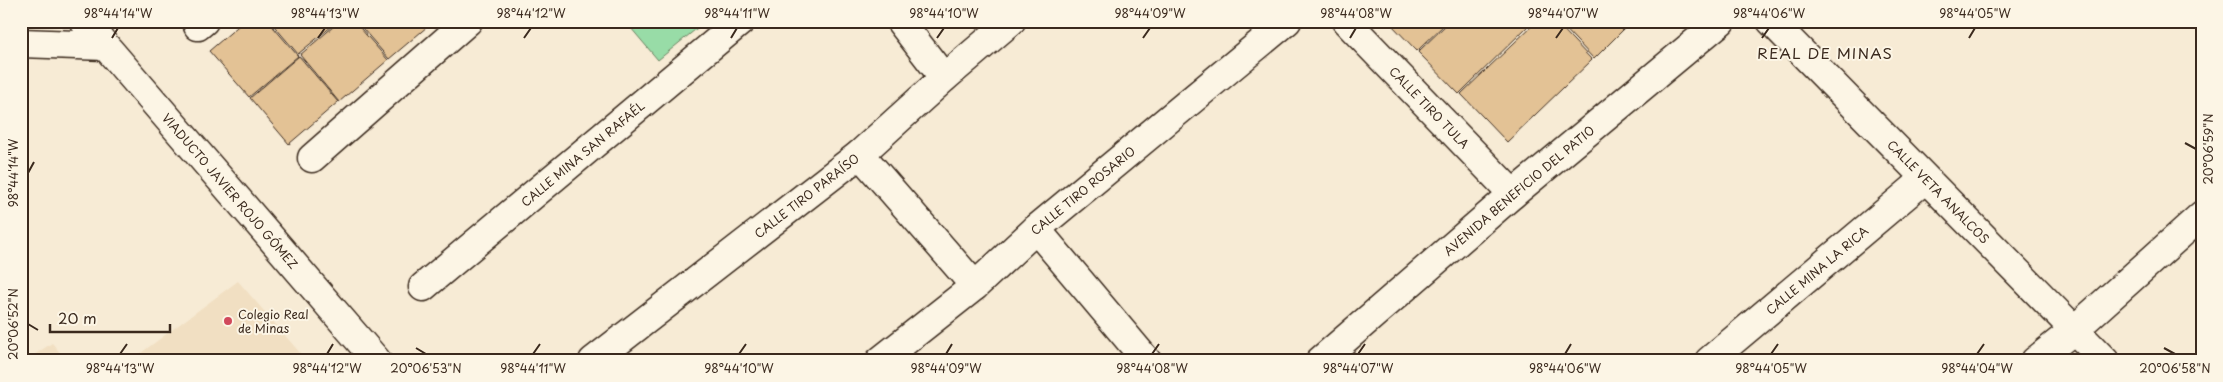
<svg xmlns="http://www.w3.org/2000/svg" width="2223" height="382" viewBox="0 0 2223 382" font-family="'Playpen Sans',sans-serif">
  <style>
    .built { fill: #f1dfc2 }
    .green { fill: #98dca7; stroke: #6a8362 }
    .building { fill: #e3c295; stroke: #3b2a1e }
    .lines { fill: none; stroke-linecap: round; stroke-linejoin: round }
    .minor-casing { stroke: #3b2a1e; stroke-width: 31 }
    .major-casing { stroke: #3b2a1e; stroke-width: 31 }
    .minor { stroke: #fcf5e5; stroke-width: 28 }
    .major { stroke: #fcf5e5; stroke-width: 28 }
    .ticks { fill: none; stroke: #3b2a1e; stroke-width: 2 }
    .poi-dot { fill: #d1495b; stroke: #fcf5e5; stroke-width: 2 }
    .labels { text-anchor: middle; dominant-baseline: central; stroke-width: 4; stroke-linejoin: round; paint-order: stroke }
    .street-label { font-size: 12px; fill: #3b2a1e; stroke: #fcf5e5 }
    .poi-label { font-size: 12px; fill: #3b2a1e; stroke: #fcf5e5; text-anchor: start }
    .quarter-label { font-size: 15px; letter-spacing: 1px; fill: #3b2a1e; stroke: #fcf5e5 }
    .neatline { fill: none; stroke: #3b2a1e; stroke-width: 2 }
    .ticks-label { font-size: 12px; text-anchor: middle; fill: #3b2a1e }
  </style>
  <rect width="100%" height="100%" fill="#f7ebd5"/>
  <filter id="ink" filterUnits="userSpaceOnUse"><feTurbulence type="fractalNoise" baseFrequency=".02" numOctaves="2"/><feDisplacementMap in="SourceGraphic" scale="10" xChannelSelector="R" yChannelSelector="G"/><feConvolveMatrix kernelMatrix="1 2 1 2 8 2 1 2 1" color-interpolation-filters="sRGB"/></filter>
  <g filter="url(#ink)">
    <path class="built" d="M 238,281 L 307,361 L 130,361 Z
      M 52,343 L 67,361 L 25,361 Z"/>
    <path class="green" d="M 625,21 L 706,21 L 658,60 Z"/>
    <path class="building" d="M 244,21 L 268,21 L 298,56 L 249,97 L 209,51 Z
      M 270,21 L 338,21 L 298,54 Z
      M 340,21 L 354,21 L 388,60 L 339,102 L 300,55 Z
      M 356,21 L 434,21 L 389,59 Z
      M 1388,21 L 1448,21 L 1417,51 Z
      M 1450,21 L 1533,21 L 1459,94 L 1418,52 Z
      M 1537,21 L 1555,21 L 1592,60 L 1507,142 L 1461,94 Z
      M 1558,21 L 1632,21 L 1594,59 Z
      M 299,56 L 338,102 L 289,144 L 250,98 Z"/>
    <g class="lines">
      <g class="minor-casing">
        <g id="minor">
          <path d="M 900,21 L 944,78"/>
          <path id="s1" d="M 1346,21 L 1513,194"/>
          <path id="s2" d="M 1771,21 L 2105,361"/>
          <path d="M 198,26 L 204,21"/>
          <path d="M 21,43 L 105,46"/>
          <path d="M 860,154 L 975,286"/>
          <path d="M 312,158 L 468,21"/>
          <path d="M 1036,229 L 1147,361"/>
          <path id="s3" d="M 423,287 L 741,21"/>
          <path id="s4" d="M 593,361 L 860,154 L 944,78 L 1011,21"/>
          <path id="s5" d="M 880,361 L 975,286 L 1036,229 L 1287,21"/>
          <path id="s6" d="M 1320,361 L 1513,194 L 1721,21"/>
          <path id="s7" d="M 1709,361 L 1925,179"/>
          <path d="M 2035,361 L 2075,329 L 2202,215"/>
        </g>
      </g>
      <g class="major-casing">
        <g id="major">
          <path id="s8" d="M 84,21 L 377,361"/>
        </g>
      </g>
      <use href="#minor" class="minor"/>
      <use href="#major" class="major"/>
    </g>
  </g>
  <path class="ticks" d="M 112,38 L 118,28M 318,38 L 325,28M 524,38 L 531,28M 731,38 L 737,28M 937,38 L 944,28M 1143,38 L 1150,28M 1350,38 L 1356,28M 1556,38 L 1563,28M 1762,38 L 1769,28M 1969,38 L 1975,28M 2185,143 L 2196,149M 28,173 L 34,162M 28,324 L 38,330M 416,348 L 426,354M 2164,348 L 2175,354M 120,354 L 127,344M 327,354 L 333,344M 533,354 L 540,344M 739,354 L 746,344M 946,354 L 952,344M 1152,354 L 1159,344M 1358,354 L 1365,344M 1565,354 L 1571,344M 1771,354 L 1778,344M 1977,354 L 1984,344"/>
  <circle class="poi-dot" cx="228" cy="321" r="5"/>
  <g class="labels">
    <g class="street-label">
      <text stroke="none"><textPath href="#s1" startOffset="120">CALLE TIRO TULA</textPath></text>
      <text stroke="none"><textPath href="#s3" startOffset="208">CALLE MINA SAN RAFAÉL</textPath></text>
      <text stroke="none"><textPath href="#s6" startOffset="262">AVENIDA BENEFICIO DEL PATIO</textPath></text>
      <text stroke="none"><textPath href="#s8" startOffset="224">VIADUCTO JAVIER ROJO GÓMEZ</textPath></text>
      <text stroke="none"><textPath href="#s5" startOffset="265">CALLE TIRO ROSARIO</textPath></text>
      <text stroke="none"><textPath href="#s2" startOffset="239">CALLE VETA ANALCOS</textPath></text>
      <text stroke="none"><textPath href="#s4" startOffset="270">CALLE TIRO PARAÍSO</textPath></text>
      <text stroke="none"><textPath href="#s7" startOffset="141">CALLE MINA LA RICA</textPath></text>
    </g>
    <g class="poi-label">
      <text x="238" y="314">Colegio Real<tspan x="238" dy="14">de Minas</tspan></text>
    </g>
    <g class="quarter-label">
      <text x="1825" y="52">REAL DE MINAS</text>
    </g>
  </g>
  <rect width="2223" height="382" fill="none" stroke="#fcf5e5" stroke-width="55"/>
  <path d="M50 324v8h120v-8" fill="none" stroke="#3b2a1e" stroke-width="2.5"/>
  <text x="58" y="324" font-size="15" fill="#3b2a1e" stroke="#fcf5e5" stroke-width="4" paint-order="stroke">20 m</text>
  <rect x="28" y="28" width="2168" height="326" class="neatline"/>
  <g class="ticks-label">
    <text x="118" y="18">98°44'14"W</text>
    <text x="325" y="18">98°44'13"W</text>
    <text x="531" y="18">98°44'12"W</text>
    <text x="737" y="18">98°44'11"W</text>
    <text x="944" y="18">98°44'10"W</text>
    <text x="1150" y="18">98°44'09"W</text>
    <text x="1356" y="18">98°44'08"W</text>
    <text x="1563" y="18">98°44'07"W</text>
    <text x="1769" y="18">98°44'06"W</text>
    <text x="1975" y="18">98°44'05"W</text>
    <text transform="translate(2209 149) rotate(-90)" y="4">20°06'59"N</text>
    <text transform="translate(14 173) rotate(-90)" y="4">98°44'14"W</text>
    <text transform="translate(14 324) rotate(-90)" y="4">20°06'52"N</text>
    <text x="120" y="373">98°44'13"W</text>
    <text x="327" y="373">98°44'12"W</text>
    <text x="426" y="373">20°06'53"N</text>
    <text x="533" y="373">98°44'11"W</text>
    <text x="739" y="373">98°44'10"W</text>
    <text x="946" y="373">98°44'09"W</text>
    <text x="1152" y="373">98°44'08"W</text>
    <text x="1358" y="373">98°44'07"W</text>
    <text x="1565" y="373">98°44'06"W</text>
    <text x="1771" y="373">98°44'05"W</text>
    <text x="1977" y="373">98°44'04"W</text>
    <text x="2175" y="373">20°06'58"N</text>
  </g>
</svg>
